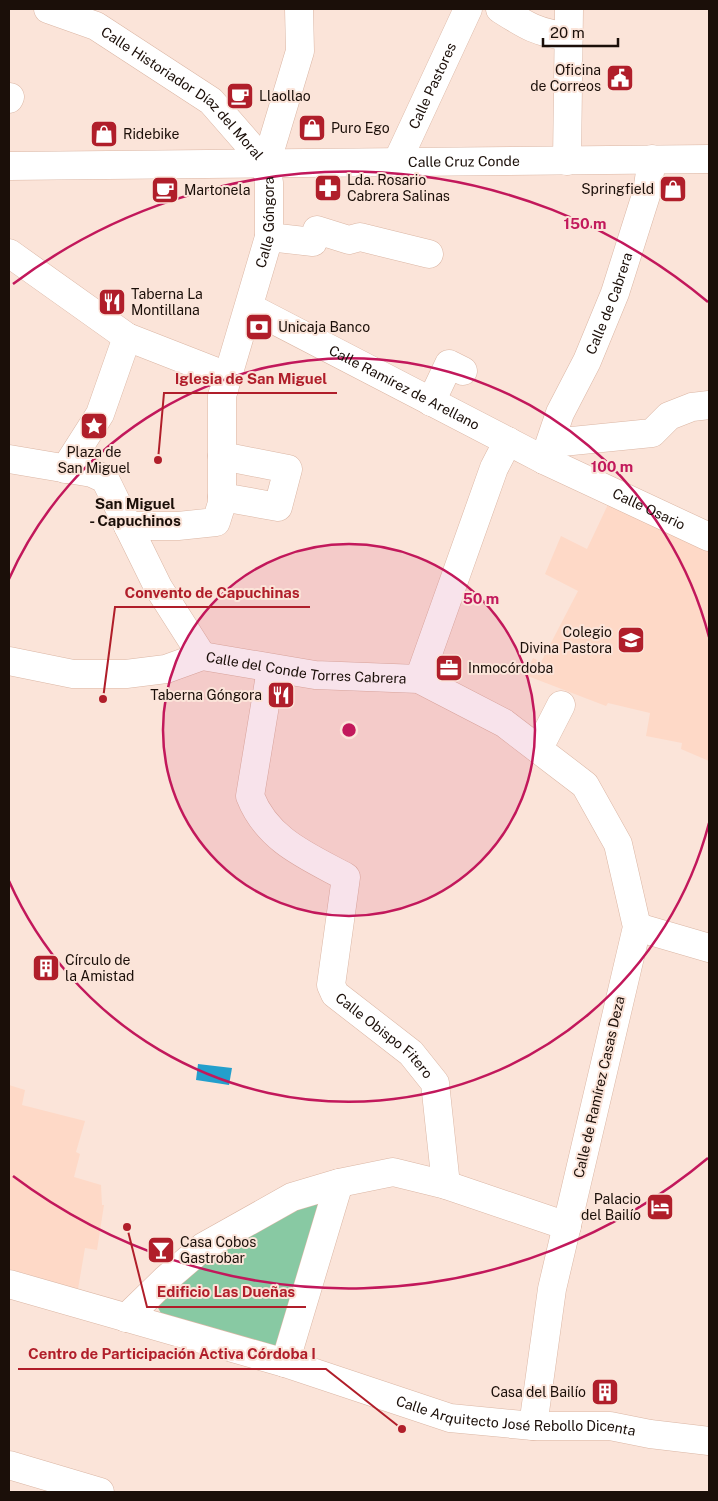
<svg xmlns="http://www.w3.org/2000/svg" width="718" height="1501" viewBox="0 0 718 1501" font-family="'Public Sans',sans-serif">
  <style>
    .built { fill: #fed9c7 }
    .green { fill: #88c9a3 }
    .water { fill: #239fcc }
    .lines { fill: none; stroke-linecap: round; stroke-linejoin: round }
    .minor-casing { stroke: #dbb6a4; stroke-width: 29 }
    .minor { stroke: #fff; stroke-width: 28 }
    .ring { fill: none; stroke: #c2185b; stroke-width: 2.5 }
    .labels { text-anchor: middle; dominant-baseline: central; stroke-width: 4; stroke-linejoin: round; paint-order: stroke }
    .poi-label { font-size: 14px; fill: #1b0f09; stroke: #fbe4d9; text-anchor: start }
    .street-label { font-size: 14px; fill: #1b0f09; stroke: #fbe4d9 }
    .neighbourhood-label { font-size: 15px; font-weight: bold; fill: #1b0f09; stroke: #fbe4d9 }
    .centre { fill: #c2185b; stroke: #fbe4d9; stroke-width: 2.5 }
    .ring-label { font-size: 15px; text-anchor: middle; font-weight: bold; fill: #c2185b; stroke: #fbe4d9; stroke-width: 4; stroke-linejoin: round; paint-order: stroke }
    .leader { fill: none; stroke: #b01e2a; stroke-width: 2 }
    .callout-dot { fill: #b01e2a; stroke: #fbe4d9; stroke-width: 2 }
    .callout-label { font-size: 15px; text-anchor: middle; font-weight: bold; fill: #b01e2a; stroke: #fbe4d9; stroke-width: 4; stroke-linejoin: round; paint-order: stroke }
  </style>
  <rect width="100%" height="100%" fill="#fbe4d9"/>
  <path class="built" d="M 611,498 L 709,546 L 709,761 L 681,749 L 682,743 L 646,736 L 650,713 L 608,703 L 606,706 L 525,675 L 533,658 L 541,662 L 578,591 L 545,574 L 561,536 L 587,549 Z
    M 9,1085 L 25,1090 L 22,1105 L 85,1121 L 76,1152 L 80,1154 L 74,1177 L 101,1185 L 102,1205 L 104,1205 L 97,1250 L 85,1248 L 78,1289 L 9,1269 Z"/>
  <path class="green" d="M 327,1197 L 274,1350 L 162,1315 L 157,1306 L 206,1252 L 292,1210 Z"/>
  <path class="water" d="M 198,1064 L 232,1068 L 229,1085 L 196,1080 Z"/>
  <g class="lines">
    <g class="minor-casing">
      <g id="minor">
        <path id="s1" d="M 48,9 L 96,26 L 211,101 L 266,164"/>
        <path d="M 500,9 C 525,25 539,34 569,36"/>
        <path d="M 9,99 L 10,97"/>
        <path d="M 567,161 L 569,9"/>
        <path id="s2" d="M 397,162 L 468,9"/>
        <path id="s3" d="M 9,166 L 709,159"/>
        <path d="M 269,237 L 313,242 L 317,230 L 349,240 L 360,237 L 429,254"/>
        <path d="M 9,253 L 127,337 L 227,376"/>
        <path id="s4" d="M 249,307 L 544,460 L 709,537"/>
        <path d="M 431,402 L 449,364 L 463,371"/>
        <path d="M 552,443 L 652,433 L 669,416 L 692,407 L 709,405"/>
        <path d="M 222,456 L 288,469 L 278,507 L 222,497"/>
        <path d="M 9,459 L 92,473 L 105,479 L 128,526"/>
        <path id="s5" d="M 544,460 L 560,413 L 587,361 L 615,293 L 647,192 L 652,159"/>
        <path d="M 65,469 L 100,414 L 127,337"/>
        <path id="s6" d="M 202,656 L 158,587 L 128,526 L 178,526 L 216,522 L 222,503 L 222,396 L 269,237 L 269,183 L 266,164 L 300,51 L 299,9"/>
        <path id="s7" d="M 9,661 L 73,674 L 126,674 L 166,669 L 202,656 L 315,675 L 419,679 L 504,723 L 585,785 L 618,844 L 637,927 L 552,1289 L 533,1426"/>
        <path id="s8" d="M 271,669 L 250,796 C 267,840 307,856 346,877 L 331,985 L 335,994 L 411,1053 L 435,1083 L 446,1185"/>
        <path d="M 419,679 L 494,468 L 508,441"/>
        <path d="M 539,748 L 561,705"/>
        <path d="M 637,927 L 709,948"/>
        <path id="s9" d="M 9,1284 L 285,1363 L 450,1418 L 533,1426 L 610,1426 L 650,1434 L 709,1441"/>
        <path d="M 126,1318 L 166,1279 L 203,1247 L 292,1197 L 339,1183 L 393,1172 L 446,1185 L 567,1226"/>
        <path d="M 285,1363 L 339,1183"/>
        <path d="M 9,1465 L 100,1492"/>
      </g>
    </g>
    <use href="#minor" class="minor"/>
  </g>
  <circle cx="349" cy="730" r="186" fill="#c2185b" fill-opacity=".12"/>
  <g class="ring">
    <circle cx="349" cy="730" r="186"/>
    <path d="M709 823A372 372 0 0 1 9 881M9 579A372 372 0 0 1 709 637"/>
    <path d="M708 1158A559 559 0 0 1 13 1176M13 284A559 559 0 0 1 708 302"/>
  </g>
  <defs>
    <g id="civic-square" transform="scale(1.4375)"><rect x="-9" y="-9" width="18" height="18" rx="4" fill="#b01e2a" stroke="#fbe4d9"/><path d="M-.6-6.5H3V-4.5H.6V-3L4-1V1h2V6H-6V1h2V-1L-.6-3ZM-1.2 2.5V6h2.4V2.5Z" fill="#fff"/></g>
    <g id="cafe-square" transform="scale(1.4375)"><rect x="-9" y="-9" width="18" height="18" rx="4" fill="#b01e2a" stroke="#fbe4d9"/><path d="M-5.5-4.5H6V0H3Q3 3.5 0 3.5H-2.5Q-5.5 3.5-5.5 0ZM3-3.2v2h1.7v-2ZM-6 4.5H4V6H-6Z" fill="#fff"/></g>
    <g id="shop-square" transform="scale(1.4375)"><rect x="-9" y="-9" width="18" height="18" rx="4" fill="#b01e2a" stroke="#fbe4d9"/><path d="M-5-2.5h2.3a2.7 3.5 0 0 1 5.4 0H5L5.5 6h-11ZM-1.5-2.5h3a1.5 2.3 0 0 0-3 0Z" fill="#fff"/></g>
    <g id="pharmacy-square" transform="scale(1.4375)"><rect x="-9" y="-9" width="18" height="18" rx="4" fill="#b01e2a" stroke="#fbe4d9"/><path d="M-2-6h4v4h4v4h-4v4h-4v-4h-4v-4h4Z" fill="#fff"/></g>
    <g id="restaurant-square" transform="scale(1.4375)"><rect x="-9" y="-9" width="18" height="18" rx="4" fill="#b01e2a" stroke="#fbe4d9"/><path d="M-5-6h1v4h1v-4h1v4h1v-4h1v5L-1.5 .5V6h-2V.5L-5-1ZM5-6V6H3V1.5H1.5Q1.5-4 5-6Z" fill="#fff"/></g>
    <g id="bank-square" transform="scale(1.4375)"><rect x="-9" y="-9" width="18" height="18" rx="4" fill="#b01e2a" stroke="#fbe4d9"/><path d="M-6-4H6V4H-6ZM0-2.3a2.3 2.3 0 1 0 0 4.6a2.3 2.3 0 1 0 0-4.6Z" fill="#fff"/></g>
    <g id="sight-square" transform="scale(1.4375)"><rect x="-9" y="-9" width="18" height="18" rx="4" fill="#b01e2a" stroke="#fbe4d9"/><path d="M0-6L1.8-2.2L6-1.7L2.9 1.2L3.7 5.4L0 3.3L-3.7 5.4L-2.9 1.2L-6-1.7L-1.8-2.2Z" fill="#fff"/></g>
    <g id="school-square" transform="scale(1.4375)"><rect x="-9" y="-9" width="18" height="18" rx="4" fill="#b01e2a" stroke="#fbe4d9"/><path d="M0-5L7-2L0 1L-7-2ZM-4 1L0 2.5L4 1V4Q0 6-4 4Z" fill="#fff"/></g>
    <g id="office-square" transform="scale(1.4375)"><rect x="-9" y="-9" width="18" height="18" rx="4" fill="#b01e2a" stroke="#fbe4d9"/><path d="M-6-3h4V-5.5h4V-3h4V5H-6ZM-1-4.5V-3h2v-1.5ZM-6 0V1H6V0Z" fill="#fff"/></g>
    <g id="building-square" transform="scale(1.4375)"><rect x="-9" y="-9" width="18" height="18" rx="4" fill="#b01e2a" stroke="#fbe4d9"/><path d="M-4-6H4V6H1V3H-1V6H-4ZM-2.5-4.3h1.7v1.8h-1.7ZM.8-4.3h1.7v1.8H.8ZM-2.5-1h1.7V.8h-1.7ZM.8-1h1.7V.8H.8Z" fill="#fff"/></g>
    <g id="hotel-square" transform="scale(1.4375)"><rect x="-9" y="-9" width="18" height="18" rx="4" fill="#b01e2a" stroke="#fbe4d9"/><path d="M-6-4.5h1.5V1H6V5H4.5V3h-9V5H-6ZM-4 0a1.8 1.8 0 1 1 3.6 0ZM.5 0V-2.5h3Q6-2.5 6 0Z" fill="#fff"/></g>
    <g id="bar-square" transform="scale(1.4375)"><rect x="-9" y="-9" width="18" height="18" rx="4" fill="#b01e2a" stroke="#fbe4d9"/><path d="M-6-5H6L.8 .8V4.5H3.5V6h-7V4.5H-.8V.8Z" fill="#fff"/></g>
  </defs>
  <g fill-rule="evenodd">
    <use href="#civic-square" x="620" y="78"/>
    <use href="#cafe-square" x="240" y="96"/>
    <use href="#shop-square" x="312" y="128"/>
    <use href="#shop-square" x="104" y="134"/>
    <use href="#pharmacy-square" x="328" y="188"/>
    <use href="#shop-square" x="673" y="189"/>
    <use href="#cafe-square" x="165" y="190"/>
    <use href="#restaurant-square" x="112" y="302"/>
    <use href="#bank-square" x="259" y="327"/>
    <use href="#sight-square" x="94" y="426"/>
    <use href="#school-square" x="631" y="640"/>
    <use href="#office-square" x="449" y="668"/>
    <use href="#restaurant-square" x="281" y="695"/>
    <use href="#building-square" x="46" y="968"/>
    <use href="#hotel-square" x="660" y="1207"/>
    <use href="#bar-square" x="161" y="1250"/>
    <use href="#building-square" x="605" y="1392"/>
  </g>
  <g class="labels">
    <g class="poi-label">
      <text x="601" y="70" text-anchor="end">Oficina<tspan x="601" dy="16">de Correos</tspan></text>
      <text x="259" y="96">Llaollao</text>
      <text x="331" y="128">Puro Ego</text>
      <text x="123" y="134">Ridebike</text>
      <text x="347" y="180">Lda. Rosario<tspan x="347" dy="16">Cabrera Salinas</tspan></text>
      <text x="654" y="189" text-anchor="end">Springfield</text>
      <text x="184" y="190">Martonela</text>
      <text x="131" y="294">Taberna La<tspan x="131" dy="16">Montillana</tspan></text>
      <text x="278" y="327">Unicaja Banco</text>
      <text x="94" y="452" text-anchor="middle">Plaza de<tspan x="94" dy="16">San Miguel</tspan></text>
      <text x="612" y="632" text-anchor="end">Colegio<tspan x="612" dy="16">Divina Pastora</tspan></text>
      <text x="468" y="668">Inmocórdoba</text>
      <text x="262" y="695" text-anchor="end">Taberna Góngora</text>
      <text x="65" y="960">Círculo de<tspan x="65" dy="16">la Amistad</tspan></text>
      <text x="641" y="1199" text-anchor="end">Palacio<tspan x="641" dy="16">del Bailío</tspan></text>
      <text x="180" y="1242">Casa Cobos<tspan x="180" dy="16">Gastrobar</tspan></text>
      <text x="586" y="1392" text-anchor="end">Casa del Bailío</text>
    </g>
    <g class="street-label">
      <text stroke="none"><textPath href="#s2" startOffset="84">Calle Pastores</textPath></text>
      <text stroke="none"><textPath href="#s1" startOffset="161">Calle Historiador Díaz del Moral</textPath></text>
      <text stroke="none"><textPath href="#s3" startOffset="455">Calle Cruz Conde</textPath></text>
      <text stroke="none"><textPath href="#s6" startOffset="545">Calle Góngora</textPath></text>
      <text stroke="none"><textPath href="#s5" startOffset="170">Calle de Cabrera</textPath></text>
      <text stroke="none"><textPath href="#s4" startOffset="175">Calle Ramírez de Arellano</textPath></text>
      <text stroke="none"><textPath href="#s4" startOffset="448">Calle Osario</textPath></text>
      <text stroke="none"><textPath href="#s7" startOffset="302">Calle del Conde Torres Cabrera</textPath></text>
      <text stroke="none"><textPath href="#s8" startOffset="441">Calle Obispo Fitero</textPath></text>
      <text transform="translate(599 1087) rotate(-77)">Calle de Ramírez Casas Deza</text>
      <text stroke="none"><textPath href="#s9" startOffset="526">Calle Arquitecto José Rebollo Dicenta</textPath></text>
    </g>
    <g class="neighbourhood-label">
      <text x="135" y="503">San Miguel<tspan x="135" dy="17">- Capuchinos</tspan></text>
    </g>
  </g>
  <circle cx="349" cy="730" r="8" class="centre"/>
  <g class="ring-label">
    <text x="585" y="229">150 m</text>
    <text x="612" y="472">100 m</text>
    <text x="481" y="604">50 m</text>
  </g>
  <path class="leader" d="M158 460L164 393H337M103 699L115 607H310M127 1227L147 1307H306M402 1429L326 1369H18"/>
  <g class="callout-dot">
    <circle cx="158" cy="460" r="5"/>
    <circle cx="103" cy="699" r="5"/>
    <circle cx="127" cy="1227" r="5"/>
    <circle cx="402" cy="1429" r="5"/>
  </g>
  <g class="callout-label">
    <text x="251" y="384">Iglesia de San Miguel</text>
    <text x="212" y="598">Convento de Capuchinas</text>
    <text x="226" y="1297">Edificio Las Dueñas</text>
    <text x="172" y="1359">Centro de Participación Activa Córdoba I</text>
  </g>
  <rect width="718" height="1501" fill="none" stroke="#1b0f09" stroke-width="20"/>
  <path d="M543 38v8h75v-8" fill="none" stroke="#1b0f09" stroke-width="2.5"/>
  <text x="550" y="38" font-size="15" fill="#1b0f09" stroke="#fbe4d9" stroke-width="4" paint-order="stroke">20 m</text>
</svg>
